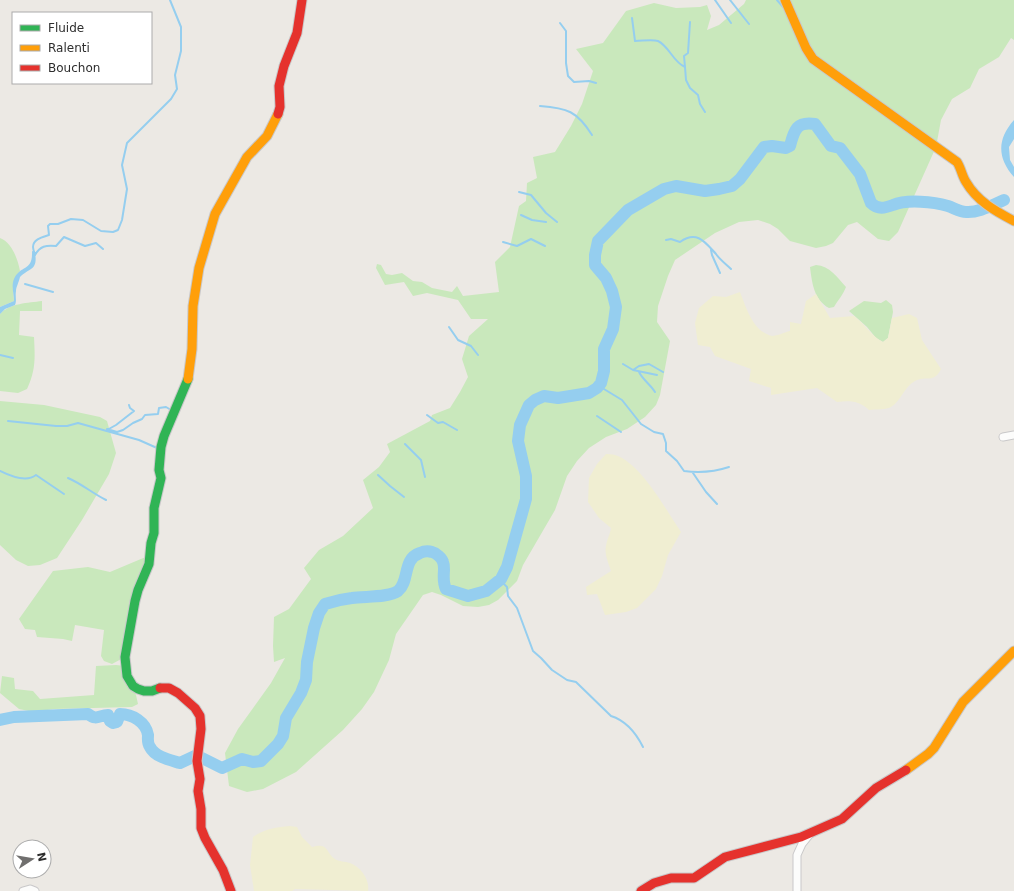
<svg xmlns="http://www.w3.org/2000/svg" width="1014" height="891" viewBox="0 0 1014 891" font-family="'DejaVu Sans',sans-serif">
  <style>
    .green { fill: #c9e8bc }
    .sand { fill: #f0eed2 }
    .water { fill: #95ceef }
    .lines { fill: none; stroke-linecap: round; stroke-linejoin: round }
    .stream { stroke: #95ceef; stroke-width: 2 }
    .river { stroke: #95ceef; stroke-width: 12 }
    .street-casing { stroke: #c9c8c9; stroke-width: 9 }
    .fast-casing { stroke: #c9c8c9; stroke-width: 11 }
    .slow-casing { stroke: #c9c8c9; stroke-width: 11 }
    .jam-casing { stroke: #c9c8c9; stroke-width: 11 }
    .street { stroke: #fcfcfb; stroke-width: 7 }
    .fast { stroke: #30b455; stroke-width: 9 }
    .slow { stroke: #ff9f0a; stroke-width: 9 }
    .jam { stroke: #e5322d; stroke-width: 9 }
  </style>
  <rect width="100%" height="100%" fill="#ece9e4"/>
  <path class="green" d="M 746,0 L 1014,0 L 1014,40 L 1011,38 L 999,57 L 979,69 L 970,88 L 952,99 L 941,120 L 936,147 L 898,232 L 889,241 L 878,239 L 857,222 L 848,225 L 833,243 L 826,246 L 816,248 L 790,241 L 778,229 L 770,224 L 758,220 L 739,222 L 715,233 L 675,260 L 668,276 L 658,306 L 657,322 L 670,341 L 660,395 L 656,405 L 645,417 L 627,429 L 606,437 L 589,448 L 577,461 L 567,476 L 555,510 L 523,565 L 517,581 L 498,600 L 489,605 L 478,607 L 463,606 L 441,595 L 432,592 L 423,595 L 396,634 L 389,660 L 374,692 L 362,709 L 343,730 L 296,772 L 263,789 L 247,792 L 229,786 L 225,753 L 238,729 L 271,683 L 285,658 L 274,662 L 273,646 L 274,617 L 289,609 L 311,579 L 304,568 L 319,550 L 343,536 L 373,508 L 363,480 L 379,467 L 390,452 L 387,444 L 430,421 L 432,415 L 450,408 L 460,392 L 468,377 L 462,359 L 469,336 L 488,319 L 471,319 L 458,300 L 427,293 L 413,296 L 404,282 L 385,285 L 376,268 L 377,264 L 381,265 L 386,274 L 392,275 L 402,273 L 413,281 L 422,282 L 432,288 L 452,292 L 457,286 L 463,296 L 499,292 L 495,262 L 510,247 L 519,206 L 526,201 L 527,183 L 537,178 L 533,157 L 555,152 L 571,126 L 582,104 L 593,71 L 576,49 L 603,43 L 626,11 L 654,3 L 676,8 L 700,7 L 707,5 L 711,16 L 707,30 L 719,25 L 744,4 Z
    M 0,238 C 12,242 18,260 20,271 C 11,283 13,287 14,301 L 0,307 Z
    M 816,265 C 830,266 837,277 846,287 C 843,295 838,300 834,307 L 829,308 C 814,300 812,283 810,267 Z
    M 886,300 L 892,305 L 893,312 L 888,338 L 883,342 L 876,338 L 867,327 L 849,311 L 864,301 L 881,303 Z
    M 42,301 L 42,311 L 20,311 L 19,335 L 34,337 C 35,357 36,370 27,389 L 18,393 L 0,391 L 0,314 C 10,303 28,303 42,301 Z
    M 0,401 L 44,405 L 100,417 L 107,421 L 116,453 L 109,474 L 82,520 L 57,558 L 40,565 L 28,566 L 16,560 L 0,545 Z
    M 148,556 L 125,657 L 112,664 L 104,661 L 101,656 L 104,630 L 75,625 L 72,641 L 63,639 L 37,637 L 35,630 L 25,629 L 19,619 L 53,571 L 88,567 L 110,572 Z
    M 116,665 L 125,666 L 136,695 L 138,704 L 132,707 L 54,709 L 34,712 L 19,709 L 0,693 L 2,676 L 14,678 L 15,689 L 33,691 L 40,699 L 94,695 L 96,666 Z"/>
  <path class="sand" d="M 740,292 C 746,307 753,332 772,336 C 777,336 785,332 790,331 L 790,322 L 801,324 L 806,301 L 816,294 L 830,318 L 854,316 C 865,324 871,336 883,342 L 888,338 L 892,318 L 909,314 L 917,318 L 922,340 L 941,369 C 934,384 926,375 915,381 C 904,387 901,401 891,407 C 886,410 876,409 869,410 C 860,401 850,400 837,402 L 817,388 L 771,395 L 771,388 L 749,381 L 751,369 L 715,356 L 710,347 L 698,345 L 695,323 L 699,308 L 713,296 L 726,297 Z
    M 606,454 C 608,454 612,454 615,455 C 641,463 666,510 681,532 L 668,555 L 662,576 L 656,589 L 637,608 L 626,612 L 605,615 L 597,594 L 587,595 L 586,587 L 611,571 C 609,564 604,554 606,546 C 607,539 610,535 611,528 L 599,518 L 588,502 L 589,478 L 597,464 Z
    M 290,826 L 297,827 L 302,837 L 312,847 C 329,842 325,852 335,859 C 339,862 345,861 350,863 C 361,867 370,880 368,891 L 295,889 L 292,891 L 254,891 L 250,865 L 253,837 C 264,829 277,827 290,826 Z"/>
  <path class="water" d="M 1014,120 L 1014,139 L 1009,147 L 1010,160 L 1014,167 L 1014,177 C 997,158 997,139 1014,120 Z
    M 32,251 L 35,252 C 38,271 30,267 20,277 C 19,282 16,287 16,291 C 15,297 17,300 15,305 L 5,309 L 0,314 L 0,307 L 14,301 C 14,294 11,286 14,279 C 21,264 33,272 32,251 Z"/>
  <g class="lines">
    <path class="stream" d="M 715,0 L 731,23
      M 730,0 L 749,24
      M 777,0 L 783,7
      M 632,18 L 635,41 C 642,41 652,39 658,41 C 669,46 673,62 685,67 L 686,80 L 690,88 L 698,95 L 700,104 L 705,112
      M 560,23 L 566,31 L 566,63 L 568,76 L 574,82 L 589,81 L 596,83
      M 685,67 L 684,56 L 688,53 L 690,22
      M 540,106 C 567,108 577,111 592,135
      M 519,192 L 531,195 L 546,213 L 557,222
      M 521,215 L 532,220 L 546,222
      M 666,240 L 671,239 L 680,242 C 697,230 705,242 716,254 C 720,260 726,264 731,269
      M 503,242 L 517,246 L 531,239 L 545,246
      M 711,250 L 712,255 L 720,273
      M 35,254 C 34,252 33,249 33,247 C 33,239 43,237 49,235 L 48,226 L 50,224 L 58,224 L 71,219 L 83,220 L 101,231 L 113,232 L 118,230 L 122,220 L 127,189 L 122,165 L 127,143 L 171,99 L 177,89 L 175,75 L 181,51 L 181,27 L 170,0
      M 35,255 C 40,246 46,245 56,246 L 64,237 L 85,246 L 96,243 L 103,249
      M 25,284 L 53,292
      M 449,327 L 458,340 L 471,346 L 478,355
      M 0,355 L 13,358
      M 623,364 L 633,370 L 639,366 L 649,364 L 663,372
      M 633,370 L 657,375
      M 639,372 C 643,380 650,384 655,392
      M 599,386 L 622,400 L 641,424 L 654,432 L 663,434 L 666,443 L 666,451 L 677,461 L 684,471 C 700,473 714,472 729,467
      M 427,415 L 438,423 L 443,422 L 457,430
      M 597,416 L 621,432
      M 8,421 L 56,426 L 67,426 L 78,423 L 139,440 L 157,448
      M 107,429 L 117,432 L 123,430 L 133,423 L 142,419 L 145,415 L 158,414 L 159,408 L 166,407 L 171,410
      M 107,430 L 116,425 L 134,411 L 130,408 L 129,405
      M 405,444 L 421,460 L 425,477
      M 0,471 C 10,476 26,483 36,475 L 64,494
      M 693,473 L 706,492 L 717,504
      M 378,475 L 390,486 L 404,497
      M 68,478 C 82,484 92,493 106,500
      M 495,584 L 503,583 L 507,587 L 508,596 L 517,608 L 533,651 L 541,658 L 552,670 L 567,680 L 576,682 L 611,716 C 627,721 636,733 643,747"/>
    <path class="river" d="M 0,720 L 14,717 L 88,714 C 97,721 99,715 108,715 L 110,721 L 113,723 L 117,722 L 120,714 C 132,714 146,722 148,735 C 148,739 147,743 150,747 C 155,757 170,760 180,763 L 195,756 L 202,758 L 222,768 L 242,759 L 253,762 L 261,761 L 278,744 L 283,736 L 286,718 L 301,693 L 306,680 L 307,662 L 314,628 L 319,613 L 325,604 C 334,601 343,599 352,598 C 364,596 388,598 398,591 C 410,581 402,559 420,553 C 424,551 429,551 432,552 C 436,553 442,558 443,562 C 446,569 441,579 446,589 L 468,596 L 486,591 L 501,579 L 507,567 L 526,499 L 526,476 L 518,441 L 520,425 L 529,405 L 535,400 L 544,396 L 558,398 L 589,393 L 597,388 L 601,383 L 604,371 L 604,349 L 613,329 L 616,307 L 612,291 L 606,278 L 595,265 L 595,255 L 598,241 L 628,210 L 664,189 L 676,186 L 705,191 L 719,189 L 732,186 L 740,179 L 764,147 L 772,146 L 786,148 L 790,146 C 794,130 797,121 815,124 L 831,146 L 840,148 L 860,174 L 871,203 C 878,210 885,208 893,205 C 907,199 934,202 948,206 C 954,208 960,212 966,212 C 979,213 992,205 1004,200"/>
    <g class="street-casing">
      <path id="street" d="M 1003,437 L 1014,435
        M 23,891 L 30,889 L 35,891
        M 797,891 L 797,855 L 802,844 L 810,834"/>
    </g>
    <g class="fast-casing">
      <path id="fast" d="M 160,688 L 152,691 L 144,691 L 138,689 L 133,686 L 127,676 L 125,657 L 135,601 L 138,590 L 149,564 L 151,543 L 154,533 L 154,508 L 161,478 L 159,470 L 161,447 L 164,436 L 188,379"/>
    </g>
    <g class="slow-casing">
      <path id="slow" d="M 785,0 L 806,48 L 813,59 L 957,162 C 961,168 962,176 966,182 C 977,201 995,211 1014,221
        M 188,379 L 192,349 L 193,306 L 199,268 L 215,214 L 247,157 L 267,136 L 278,114
        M 906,770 L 928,754 L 934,748 L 963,702 L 1014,651"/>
    </g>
    <g class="jam-casing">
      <path id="jam" d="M 278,114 L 280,107 L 279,86 L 284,66 L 297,33 L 302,0
        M 160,688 L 169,688 L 178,693 L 195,708 L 200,716 L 201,729 L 197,761 L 200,779 L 198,791 L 201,809 L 201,828 L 205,838 L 223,870 L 231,891
        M 641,891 L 654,883 L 671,878 L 694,878 L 725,857 L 801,837 L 842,819 L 876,788 L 906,770"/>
    </g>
    <use href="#street" class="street"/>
    <use href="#fast" class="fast"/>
    <use href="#slow" class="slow"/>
    <use href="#jam" class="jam"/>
  </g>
  <rect x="12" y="12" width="140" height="72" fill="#ffffff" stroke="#ababab"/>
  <rect x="20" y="25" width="20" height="6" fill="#30b455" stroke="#ababab"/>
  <text x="48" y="32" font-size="12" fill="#2e2e2e">Fluide</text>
  <rect x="20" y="45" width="20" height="6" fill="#ff9f0a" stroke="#ababab"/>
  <text x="48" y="52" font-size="12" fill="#2e2e2e">Ralenti</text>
  <rect x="20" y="65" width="20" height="6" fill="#e5322d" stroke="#ababab"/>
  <text x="48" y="72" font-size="12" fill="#2e2e2e">Bouchon</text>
  <g transform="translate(32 859) rotate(78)"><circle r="19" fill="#ffffff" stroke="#ababab"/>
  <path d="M0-3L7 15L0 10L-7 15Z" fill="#706f6e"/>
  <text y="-6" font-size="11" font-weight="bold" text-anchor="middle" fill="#2e2e2e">N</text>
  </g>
</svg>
